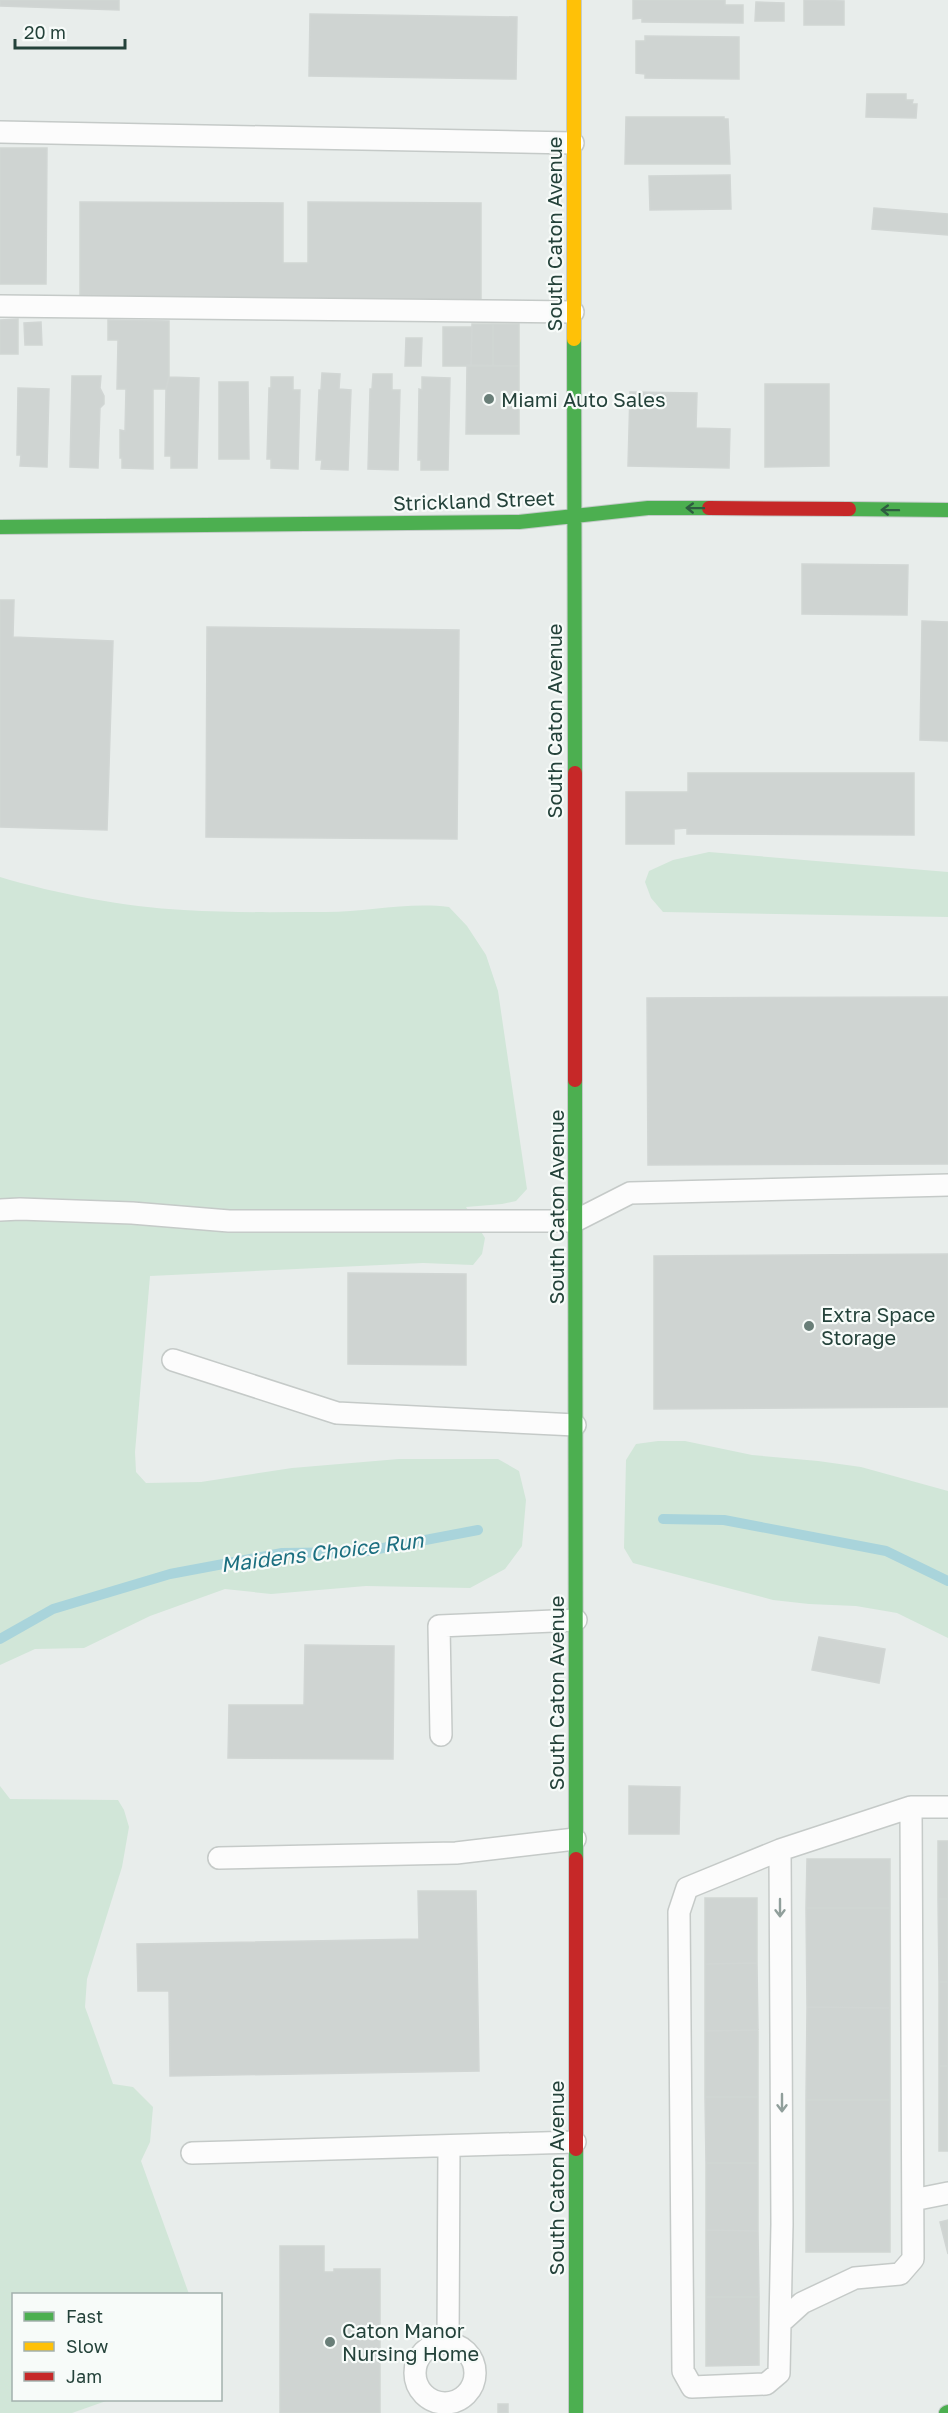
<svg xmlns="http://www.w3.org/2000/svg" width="948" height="2413" viewBox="0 0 948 2413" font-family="'Golos Text',sans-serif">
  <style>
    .green { fill: #d1e6d8 }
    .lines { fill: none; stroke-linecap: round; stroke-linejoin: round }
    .stream { stroke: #a9d4db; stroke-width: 10 }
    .building { fill: #cfd4d2; stroke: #d1d6d4; stroke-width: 1.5 }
    .lane-casing { stroke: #c5cac8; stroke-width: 24 }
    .fast-casing { stroke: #c3cbc8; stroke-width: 16 }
    .slow-casing { stroke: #c3cbc8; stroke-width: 16 }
    .jam-casing { stroke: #c3cbc8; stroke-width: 16 }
    .lane { stroke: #fcfcfc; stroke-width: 21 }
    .fast { stroke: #4caf50; stroke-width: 14 }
    .slow { stroke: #ffc107; stroke-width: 14 }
    .jam { stroke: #c62828; stroke-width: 14 }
    .oneway { stroke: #2e5d40 }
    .oneway2 { stroke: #909f9b }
    .poi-dot { fill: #697e78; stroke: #f7fbf9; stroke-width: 2 }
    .labels { text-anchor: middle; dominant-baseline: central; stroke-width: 4.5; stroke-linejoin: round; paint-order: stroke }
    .street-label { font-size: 20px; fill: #24423a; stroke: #f7fbf9 }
    .poi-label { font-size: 20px; fill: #24423a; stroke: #f7fbf9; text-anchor: start }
    .water-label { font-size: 21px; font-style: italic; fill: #1c6f80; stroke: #f7fbf9 }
  </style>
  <rect width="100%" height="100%" fill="#e8edeb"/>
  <path class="green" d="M 709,852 L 948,872 L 948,917 L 663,912 L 651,898 L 645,882 L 649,871 L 673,860 Z
    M 0,877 C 57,894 125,907 184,910 C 231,913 279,912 326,912 C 367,912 407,902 449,907 L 467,926 L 486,955 L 498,991 L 527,1189 L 516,1201 L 502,1204 L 466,1207 L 485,1238 L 482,1254 L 473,1265 L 423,1263 L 150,1276 L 135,1452 L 136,1472 L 146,1483 L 201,1482 L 292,1468 L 399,1459 L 498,1459 L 519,1471 L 526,1500 L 522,1546 L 505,1569 L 470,1588 L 366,1586 L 271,1594 L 225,1589 L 150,1616 L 84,1648 L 35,1649 L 0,1665 Z
    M 658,1441 L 685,1441 L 752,1455 L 818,1461 L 861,1467 L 948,1491 L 948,1638 L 897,1613 L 856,1606 L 809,1604 L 773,1600 L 633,1563 L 624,1548 L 626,1460 L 636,1444 Z
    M 0,1786 L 10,1799 L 118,1800 L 124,1810 L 129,1827 L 122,1867 L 87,1979 L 85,2007 L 113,2084 L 133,2087 L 153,2107 L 150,2142 L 141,2161 L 189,2294 L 14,2294 L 14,2400 L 109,2400 L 72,2413 L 0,2413 Z"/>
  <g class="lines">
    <path class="stream" d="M 663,1519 L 724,1520 L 886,1551 L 948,1581
      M 0,1639 L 53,1609 L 170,1574 L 282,1553 L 362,1552 L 478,1530"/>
  </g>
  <path class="building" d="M 0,0 L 119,0 L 119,10 L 0,6 Z
    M 633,0 L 725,0 L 725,5 L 743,5 L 743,23 L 642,22 L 642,18 L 633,19 Z
    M 804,0 L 844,1 L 844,25 L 804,25 Z
    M 756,2 L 784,3 L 784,21 L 755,21 Z
    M 310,14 L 517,17 L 516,79 L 309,76 Z
    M 645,36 L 739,37 L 739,79 L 645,78 L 645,74 L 636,73 L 636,41 L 645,41 Z
    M 867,94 L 906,94 L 906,100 L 913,100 L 912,104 L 917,104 L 916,118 L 866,117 Z
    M 626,117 L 724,117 L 724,119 L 728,119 L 730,164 L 625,164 Z
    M 0,148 L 47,148 L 46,284 L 0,284 Z
    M 730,175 L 731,209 L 650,210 L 649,176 Z
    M 80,202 L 283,203 L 283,263 L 308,263 L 308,202 L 481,203 L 481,301 L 80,300 Z
    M 874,208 L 948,214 L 948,235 L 872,229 Z
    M 18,319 L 18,354 L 0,354 L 0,320 Z
    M 108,320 L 169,321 L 169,377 L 166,389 L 153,389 L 153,469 L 122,468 L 122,458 L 120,458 L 120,430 L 125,431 L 126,389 L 117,389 L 118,340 L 108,340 Z
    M 41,322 L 42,345 L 25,345 L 24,323 Z
    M 472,324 L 493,324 L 493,366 L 471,366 Z
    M 493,324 L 519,324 L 519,366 L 493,366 Z
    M 443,327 L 472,327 L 471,366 L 443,366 Z
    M 406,338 L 422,338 L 421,366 L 405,366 Z
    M 467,365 L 519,366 L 519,434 L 466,434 Z
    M 322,373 L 340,374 L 339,389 L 351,390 L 348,470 L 321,469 L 322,460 L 316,460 L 319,390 L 321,390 Z
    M 373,374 L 392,374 L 392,390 L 400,390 L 398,470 L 368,469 L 370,389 L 372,389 Z
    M 72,376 L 101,376 L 100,388 L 104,396 L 104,404 L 100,408 L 98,468 L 70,467 Z
    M 169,377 L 199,378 L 197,468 L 171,468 L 171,456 L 165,456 L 166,389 Z
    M 271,377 L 293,377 L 293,390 L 300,390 L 298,469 L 271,468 L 271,459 L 267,459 L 269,388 L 271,388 Z
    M 422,377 L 450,378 L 448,470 L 421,470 L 421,460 L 418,460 L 419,389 L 422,390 Z
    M 219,382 L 248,382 L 249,459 L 219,459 Z
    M 765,384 L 829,384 L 829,466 L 765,467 Z
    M 18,388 L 49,389 L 47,467 L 20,466 L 21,455 L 17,455 Z
    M 630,392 L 697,393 L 696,428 L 730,429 L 729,468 L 628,466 Z
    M 802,564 L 908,565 L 907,615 L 802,614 Z
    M 0,600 L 14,600 L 13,637 L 113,641 L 107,830 L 0,827 Z
    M 922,621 L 948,622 L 948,741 L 920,740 Z
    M 207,627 L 459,630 L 457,839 L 206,837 Z
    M 688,773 L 914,773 L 914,835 L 687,834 L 687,828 L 674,829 L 674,844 L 626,844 L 626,792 L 688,792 Z
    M 948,997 L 948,1164 L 648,1165 L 647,998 Z
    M 948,1254 L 948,1407 L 654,1409 L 654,1256 Z
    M 348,1273 L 466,1274 L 466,1365 L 348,1364 Z
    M 819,1637 L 885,1649 L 879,1683 L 812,1670 Z
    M 305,1645 L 394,1646 L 393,1759 L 228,1758 L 229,1705 L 304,1705 Z
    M 629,1786 L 680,1787 L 679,1834 L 629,1834 Z
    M 938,1841 L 948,1841 L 948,1899 L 938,1899 Z
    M 807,1859 L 890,1859 L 890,1908 L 806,1908 Z
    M 418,1891 L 476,1891 L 479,2071 L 170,2076 L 169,1991 L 138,1991 L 137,1944 L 419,1939 Z
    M 705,1898 L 757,1898 L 757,1963 L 705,1964 Z
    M 938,1899 L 948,1899 L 948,1982 L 939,1982 Z
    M 806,1908 L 890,1908 L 890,2008 L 807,2007 Z
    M 757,1963 L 758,2030 L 705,2031 L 705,1964 Z
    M 939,1982 L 948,1982 L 948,2066 L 939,2066 Z
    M 807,2007 L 890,2008 L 890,2100 L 806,2100 Z
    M 758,2030 L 758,2097 L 705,2097 L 705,2031 Z
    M 939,2066 L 948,2066 L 948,2151 L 939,2151 Z
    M 705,2097 L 758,2097 L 758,2163 L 706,2163 Z
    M 806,2100 L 890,2100 L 890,2252 L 806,2252 Z
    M 706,2163 L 758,2163 L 758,2231 L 706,2230 Z
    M 948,2220 L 948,2254 L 940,2222 Z
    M 706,2230 L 758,2231 L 759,2297 L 706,2297 Z
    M 280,2246 L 324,2246 L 324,2272 L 334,2272 L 334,2269 L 380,2269 L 380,2413 L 280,2413 Z
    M 706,2297 L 759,2297 L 759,2365 L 706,2366 Z
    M 498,2404 L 508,2404 L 508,2413 L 498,2413 Z"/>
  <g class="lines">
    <g class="lane-casing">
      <path id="lane" d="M 0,132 L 573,143
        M 0,306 L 573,312
        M 0,1210 L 20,1209 L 132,1213 L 229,1221 L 575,1221 L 630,1193 L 948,1185
        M 173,1360 L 337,1413 L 575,1425
        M 441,1735 L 439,1626 L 576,1620
        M 911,1807 L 913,2259 L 900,2274 L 855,2278 L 802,2303 L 780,2323 L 779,2373 L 766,2384 L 692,2387 L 683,2371 L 679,1912 L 687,1888 L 780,1850 L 911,1807 L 948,1807
        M 780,1850 L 782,2224 L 780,2323
        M 219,1858 L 456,1853 L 575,1839
        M 192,2153 L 575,2142
        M 913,2200 L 948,2193
        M415 2373a30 30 0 1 1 60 0a30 30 0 1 1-60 0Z
        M 448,2343 L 449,2146"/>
    </g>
    <g class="fast-casing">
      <path id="fast" d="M 574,339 L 575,773
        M 849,509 L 948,510
        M 0,527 L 519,522 L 648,508 L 709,508
        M 575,1080 L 576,1859
        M 576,2149 L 576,2413
        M 946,2413 L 948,2412"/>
    </g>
    <g class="slow-casing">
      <path id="slow" d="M 574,0 L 574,339"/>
    </g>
    <g class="jam-casing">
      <path id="jam" d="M 709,508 L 849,509
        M 575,773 L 575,1080
        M 576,1859 L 576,2149"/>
    </g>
    <use href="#lane" class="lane"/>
    <use href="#fast" class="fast"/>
    <use href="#slow" class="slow"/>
    <use href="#jam" class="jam"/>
  </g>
  <defs><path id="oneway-shaft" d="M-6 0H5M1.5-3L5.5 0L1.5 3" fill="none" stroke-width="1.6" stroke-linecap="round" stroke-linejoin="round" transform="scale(1.5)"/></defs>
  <g class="oneway">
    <use href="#oneway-shaft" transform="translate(695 508) rotate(-179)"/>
    <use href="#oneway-shaft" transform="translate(890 510) rotate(-179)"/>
  </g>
  <g class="oneway2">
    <use href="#oneway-shaft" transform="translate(780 1908) rotate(90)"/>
    <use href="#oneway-shaft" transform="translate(782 2103) rotate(90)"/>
  </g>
  <g class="poi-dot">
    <circle cx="489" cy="399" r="6"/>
    <circle cx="809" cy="1326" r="6"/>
    <circle cx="330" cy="2342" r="6"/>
  </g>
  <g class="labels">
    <g class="street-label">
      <text transform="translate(554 234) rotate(-90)">South Caton Avenue</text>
      <text transform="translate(474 500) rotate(-2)">Strickland Street</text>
      <text transform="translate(554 721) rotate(-90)">South Caton Avenue</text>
      <text transform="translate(556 1207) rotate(-90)">South Caton Avenue</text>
      <text transform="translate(556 1693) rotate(-90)">South Caton Avenue</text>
      <text transform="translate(556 2178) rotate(-90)">South Caton Avenue</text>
    </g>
    <g class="poi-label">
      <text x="501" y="399">Miami Auto Sales</text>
      <text x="821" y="1314">Extra Space<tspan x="821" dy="23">Storage</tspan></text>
      <text x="342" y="2330">Caton Manor<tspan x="342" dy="23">Nursing Home</tspan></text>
    </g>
    <g class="water-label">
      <text transform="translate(322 1552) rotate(-7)">Maidens Choice Run</text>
    </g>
  </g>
  <rect x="12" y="2293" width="210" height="108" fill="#f7fbf9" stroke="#a3b1ad" stroke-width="1.5"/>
  <rect x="24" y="2312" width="30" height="9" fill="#4caf50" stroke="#a3b1ad" stroke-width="1.5"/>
  <text x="66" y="2323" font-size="18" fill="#24423a">Fast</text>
  <rect x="24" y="2342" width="30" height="9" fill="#ffc107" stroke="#a3b1ad" stroke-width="1.5"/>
  <text x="66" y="2353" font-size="18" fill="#24423a">Slow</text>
  <rect x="24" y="2372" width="30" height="9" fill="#c62828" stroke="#a3b1ad" stroke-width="1.5"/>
  <text x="66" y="2383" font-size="18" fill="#24423a">Jam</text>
  <path d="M15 39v9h110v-9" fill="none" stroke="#24423a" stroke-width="3"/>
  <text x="24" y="39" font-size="18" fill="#24423a" stroke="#f7fbf9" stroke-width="4.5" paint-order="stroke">20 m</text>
</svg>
